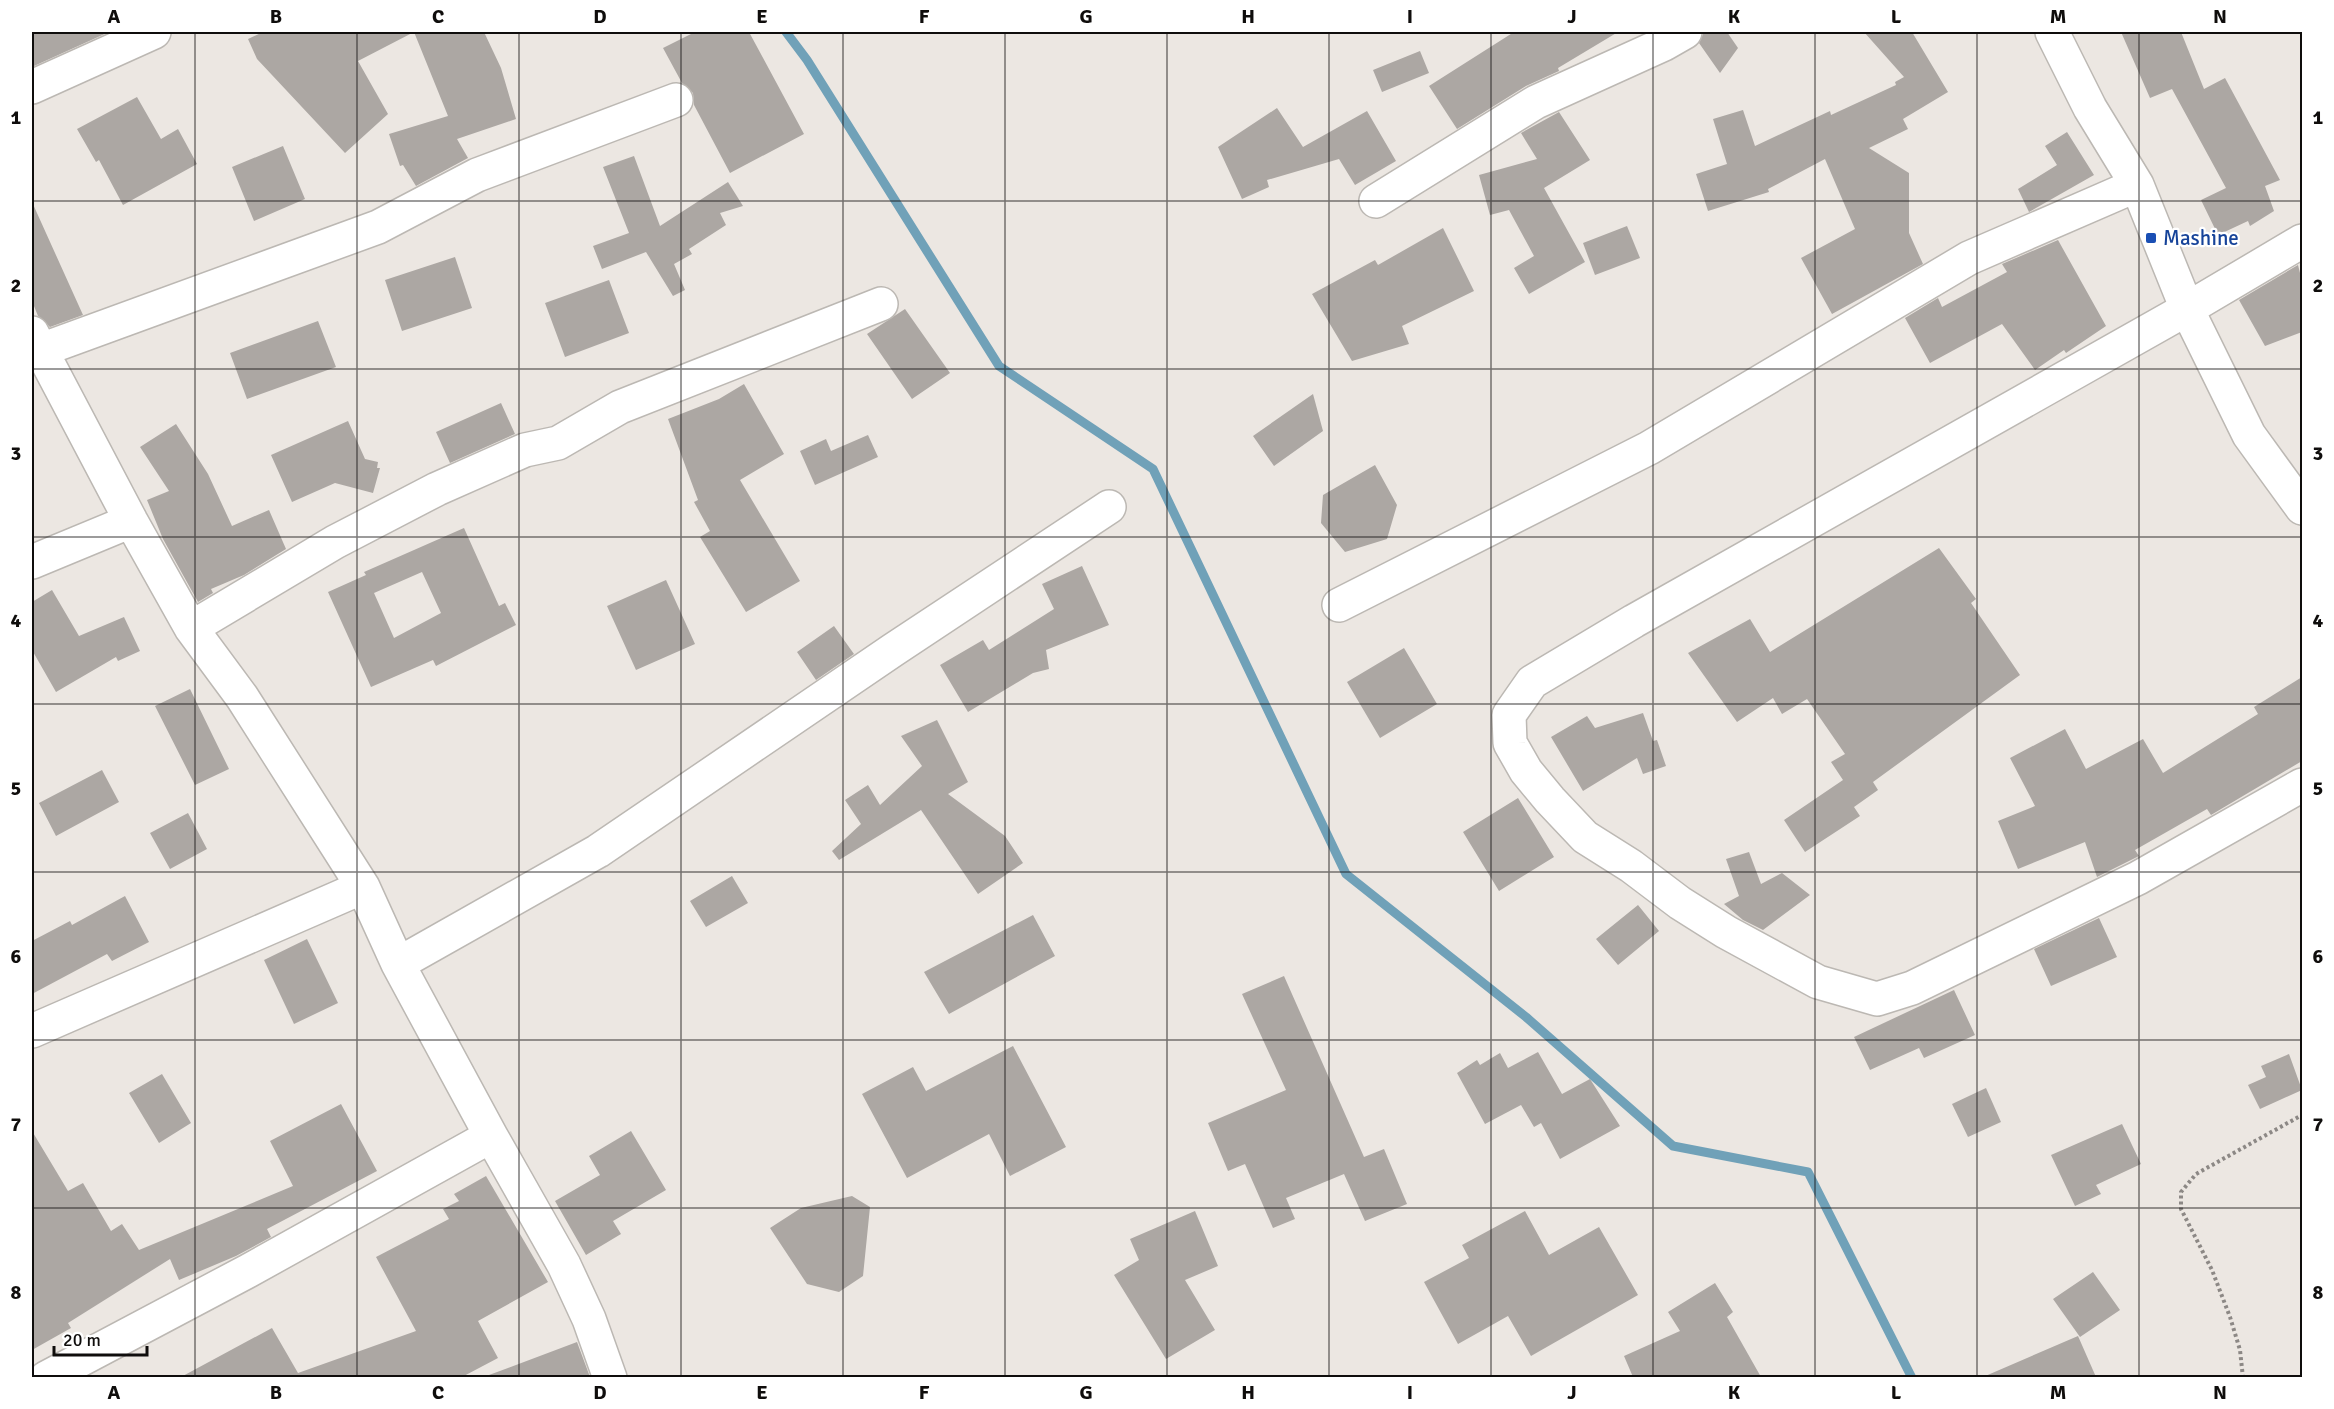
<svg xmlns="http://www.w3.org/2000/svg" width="2334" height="1409" viewBox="0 0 2334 1409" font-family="Signika,sans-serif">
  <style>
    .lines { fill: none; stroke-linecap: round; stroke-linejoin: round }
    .stream { stroke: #70a1b8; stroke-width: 9 }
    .building { fill: #aca7a3; fill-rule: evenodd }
    .minor-casing { stroke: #bcb8b3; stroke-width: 36 }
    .path { stroke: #8c8885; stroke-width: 4; stroke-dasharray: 3 3; stroke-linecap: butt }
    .minor { stroke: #fff; stroke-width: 33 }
    .grid { fill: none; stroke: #0f0d0c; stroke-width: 1.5; stroke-opacity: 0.55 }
    .transit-dot { fill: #1a4fb4; stroke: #fff; stroke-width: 2 }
    .labels { text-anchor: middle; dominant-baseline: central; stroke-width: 4.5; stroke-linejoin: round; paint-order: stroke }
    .transit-label { font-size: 21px; fill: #164399; stroke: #fff; text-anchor: start }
    .neatline { fill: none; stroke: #0f0d0c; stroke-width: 2 }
    .grid-label { font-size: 20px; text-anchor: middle; font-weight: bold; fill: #0f0d0c }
  </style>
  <rect width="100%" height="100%" fill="#ece7e2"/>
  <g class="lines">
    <path class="stream" d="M 786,32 L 807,60 L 999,366 L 1153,469 L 1346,874 L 1526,1017 L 1673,1146 L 1808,1172 L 1912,1378"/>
  </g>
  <path class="building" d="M 32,32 L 109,32 L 34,66 L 32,61 Z
    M 263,32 L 484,32 L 501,68 L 516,119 L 457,139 L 468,158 L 416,186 L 403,165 L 400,166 L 389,134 L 448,116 L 414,32 L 358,61 L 388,114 L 345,153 L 257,59 L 248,39 Z
    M 695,32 L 749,32 L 804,134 L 730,173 L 694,105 L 693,93 L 682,83 L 663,48 Z
    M 1514,32 L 1618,32 L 1558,68 L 1559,71 L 1526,86 L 1457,129 L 1429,86 Z
    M 1704,32 L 1727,32 L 1738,48 L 1720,73 L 1699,43 Z
    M 1864,32 L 1912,32 L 1948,92 L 1903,119 L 1908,129 L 1869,148 L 1909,173 L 1909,233 L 1923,264 L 1832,314 L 1801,258 L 1855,229 L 1825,159 L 1768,189 L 1769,192 L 1708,211 L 1696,174 L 1727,164 L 1713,119 L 1743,110 L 1755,146 L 1830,111 L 1831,115 L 1896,85 L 1895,82 L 1904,77 Z
    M 2121,32 L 2181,32 L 2204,89 L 2225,78 L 2280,180 L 2265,186 L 2274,211 L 2250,226 L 2248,221 L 2218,235 L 2201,200 L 2226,188 L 2172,89 L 2150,98 Z
    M 1420,51 L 1429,73 L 1382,92 L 1373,70 Z
    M 137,97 L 161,139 L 178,129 L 197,164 L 123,205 L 99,160 L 96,162 L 77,129 Z
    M 1277,108 L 1303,147 L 1367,111 L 1396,161 L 1355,185 L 1339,159 L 1267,180 L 1269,187 L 1242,199 L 1218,147 Z
    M 1559,112 L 1590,160 L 1544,188 L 1585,262 L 1529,294 L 1514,268 L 1534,256 L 1509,210 L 1490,215 L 1479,175 L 1537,159 L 1521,133 Z
    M 2067,132 L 2094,175 L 2029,212 L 2018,189 L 2057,165 L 2045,146 Z
    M 283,146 L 305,199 L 254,221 L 232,167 Z
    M 634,156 L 660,226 L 728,182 L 743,206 L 720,213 L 726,225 L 689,249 L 692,254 L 674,264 L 685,290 L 673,296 L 646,252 L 602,269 L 593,246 L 629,233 L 603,167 Z
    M 32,202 L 83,315 L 50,327 L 38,316 L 32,301 Z
    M 1627,226 L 1640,258 L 1595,275 L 1583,243 Z
    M 1443,228 L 1474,291 L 1402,326 L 1409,344 L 1352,361 L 1312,294 L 1375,260 L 1378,265 Z
    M 2058,240 L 2106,326 L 2066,353 L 2064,350 L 2035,370 L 2002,324 L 1930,363 L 1905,318 L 1938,298 L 1942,307 L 2007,272 L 2002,264 Z
    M 455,257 L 472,308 L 402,331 L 385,280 Z
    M 2298,265 L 2302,281 L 2302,332 L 2265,346 L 2239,300 Z
    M 609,280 L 629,333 L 565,357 L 545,303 Z
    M 905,309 L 950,373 L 912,399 L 867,334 Z
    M 318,321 L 336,367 L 247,399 L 230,353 Z
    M 744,384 L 784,454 L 740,480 L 800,581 L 746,612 L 700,537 L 710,531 L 694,502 L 698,500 L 668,419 L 719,399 Z
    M 1313,394 L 1323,431 L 1274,466 L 1253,436 Z
    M 501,403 L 515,434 L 450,463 L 436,432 Z
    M 348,421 L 365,459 L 378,462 L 377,468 L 380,468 L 373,493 L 335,483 L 292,502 L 271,455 Z
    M 176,424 L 208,474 L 232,526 L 269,510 L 286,549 L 244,575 L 211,589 L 213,593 L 198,602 L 163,539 L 147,500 L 169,491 L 140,447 Z
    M 868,435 L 878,457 L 815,485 L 800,451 L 826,439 L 831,451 Z
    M 1375,465 L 1397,505 L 1387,539 L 1345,552 L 1321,523 L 1323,495 Z
    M 464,528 L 499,606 L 505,603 L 516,625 L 436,666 L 433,660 L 371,687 L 328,592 L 366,575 L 364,572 ZM 422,572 L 441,613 L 394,638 L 374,593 Z
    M 1939,548 L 1976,599 L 1971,603 L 2020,675 L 1873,782 L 1878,790 L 1854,807 L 1860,816 L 1805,852 L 1784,820 L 1843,780 L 1831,762 L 1845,754 L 1807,699 L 1782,714 L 1773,698 L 1737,722 L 1688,653 L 1750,619 L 1770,652 Z
    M 1082,566 L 1109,625 L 1046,650 L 1049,669 L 1033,673 L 968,712 L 940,665 L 983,640 L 989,650 L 1054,609 L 1042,584 Z
    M 666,580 L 695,644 L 636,670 L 607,606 Z
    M 52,590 L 79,636 L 124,617 L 140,651 L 118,661 L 116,657 L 56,692 L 32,650 L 32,602 Z
    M 834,626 L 854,654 L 816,680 L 797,652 Z
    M 1404,648 L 1437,704 L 1380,738 L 1347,682 Z
    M 2302,677 L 2302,761 L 2211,815 L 2207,809 L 2135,850 L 2139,856 L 2097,877 L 2085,842 L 2018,869 L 1998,821 L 2035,806 L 2010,758 L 2065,729 L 2086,769 L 2143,739 L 2163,773 L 2258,714 L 2254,707 Z
    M 190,689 L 229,769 L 195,785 L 155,706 Z
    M 1643,713 L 1653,741 L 1657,740 L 1666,766 L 1643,774 L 1637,758 L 1583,791 L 1551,737 L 1587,716 L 1595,728 Z
    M 937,720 L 968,782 L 948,794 L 1005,836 L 1023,863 L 978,894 L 921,810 L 839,860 L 832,851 L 861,824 L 845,800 L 868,785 L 880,805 L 922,766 L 901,736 Z
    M 102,770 L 119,802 L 56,836 L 39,803 Z
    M 1518,798 L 1554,857 L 1499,891 L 1463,832 Z
    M 188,813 L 207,849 L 170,869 L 150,833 Z
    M 1749,852 L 1761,884 L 1782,873 L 1810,895 L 1763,930 L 1743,920 L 1724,904 L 1739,896 L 1726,859 Z
    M 732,876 L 748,903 L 706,927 L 690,901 Z
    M 125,896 L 149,942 L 112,961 L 107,954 L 32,994 L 32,941 L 70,921 L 72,925 Z
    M 1638,905 L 1659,931 L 1618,965 L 1596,939 Z
    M 1033,915 L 1055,956 L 949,1014 L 924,972 Z
    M 2099,918 L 2117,957 L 2051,986 L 2034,949 Z
    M 307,939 L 338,1003 L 294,1024 L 264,960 Z
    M 1284,976 L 1364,1157 L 1384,1149 L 1407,1204 L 1365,1221 L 1344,1174 L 1286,1198 L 1295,1219 L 1273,1228 L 1245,1164 L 1228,1171 L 1208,1123 L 1286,1090 L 1242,994 Z
    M 1954,990 L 1975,1035 L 1924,1058 L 1919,1048 L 1870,1070 L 1854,1037 Z
    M 1013,1046 L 1066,1147 L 1010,1176 L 989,1134 L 907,1178 L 862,1094 L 913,1067 L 926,1091 Z
    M 1538,1052 L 1562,1094 L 1590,1079 L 1620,1126 L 1560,1159 L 1541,1123 L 1534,1127 L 1521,1105 L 1485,1124 L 1457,1073 L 1477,1060 L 1480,1065 L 1500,1053 L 1508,1068 Z
    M 2289,1054 L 2302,1090 L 2260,1109 L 2248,1085 L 2266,1077 L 2261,1066 Z
    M 162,1074 L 191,1123 L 159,1143 L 129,1093 Z
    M 1986,1088 L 2001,1122 L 1968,1137 L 1952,1104 Z
    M 341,1104 L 377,1171 L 267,1229 L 271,1237 L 236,1256 L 179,1280 L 170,1259 L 68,1323 L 71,1328 L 32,1350 L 32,1131 L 68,1191 L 83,1183 L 111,1231 L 122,1224 L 139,1250 L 293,1186 L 270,1141 Z
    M 2122,1124 L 2141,1164 L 2096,1185 L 2101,1194 L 2075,1206 L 2051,1155 Z
    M 631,1131 L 666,1190 L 613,1221 L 621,1234 L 586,1255 L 555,1201 L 600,1175 L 589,1156 Z
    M 486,1176 L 548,1282 L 478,1321 L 498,1358 L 462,1377 L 181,1377 L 272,1328 L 298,1373 L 416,1331 L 376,1257 L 449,1219 L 443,1209 L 459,1201 L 454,1194 Z
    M 852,1196 L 870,1207 L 863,1276 L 839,1292 L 807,1284 L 770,1228 L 801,1208 Z
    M 1195,1211 L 1218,1266 L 1185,1280 L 1215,1330 L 1166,1359 L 1114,1275 L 1139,1260 L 1130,1239 Z
    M 1525,1211 L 1549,1255 L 1599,1227 L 1638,1295 L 1531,1356 L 1508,1316 L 1458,1344 L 1424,1282 L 1469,1258 L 1462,1245 Z
    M 2093,1272 L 2120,1310 L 2080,1337 L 2053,1299 Z
    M 1715,1283 L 1733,1312 L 1727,1317 L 1761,1377 L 1633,1377 L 1624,1356 L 1680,1331 L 1668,1312 Z
    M 2078,1336 L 2096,1377 L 1983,1377 Z
    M 577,1342 L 590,1377 L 490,1377 L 489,1375 Z"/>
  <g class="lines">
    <g class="minor-casing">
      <path id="minor" d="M 2052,32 L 2090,108 L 2137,185 L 2187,309 L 2249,435 L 2302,508
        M 32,87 L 154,32
        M 1376,201 L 1536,102 L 1664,44 L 1685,32
        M 2302,241 L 2187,309 L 1634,621 L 1532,682 L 1509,715 L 1510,743 L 1526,771 L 1550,800 L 1585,837 L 1631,866 L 1680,903 L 1726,932 L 1818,982 L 1877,999 L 1912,988 L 2138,878 L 2302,785
        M 32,333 L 131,521 L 191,628 L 242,697 L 363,887 L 398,964 L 491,1136 L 564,1265 L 589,1319 L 610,1378
        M 41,350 L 378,227 L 477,175 L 676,100
        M 32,562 L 131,521
        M 1339,605 L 1649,448 L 1969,258 L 2137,185
        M 191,628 L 335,542 L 437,489 L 525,450 L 558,443 L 620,407 L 881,304
        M 398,964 L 598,851 L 893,650 L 1109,507
        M 32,1031 L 363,887
        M 46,1378 L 248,1271 L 491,1136"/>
    </g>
    <path class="path" d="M 2243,1378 L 2240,1350 L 2230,1317 L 2212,1270 L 2181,1209 L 2181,1192 L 2196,1174 L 2302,1115"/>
    <use href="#minor" class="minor"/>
  </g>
  <path class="grid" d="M 195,32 L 195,1378M 357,32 L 357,1378M 519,32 L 519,1378M 681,32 L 681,1378M 843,32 L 843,1378M 1005,32 L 1005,1378M 1167,32 L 1167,1378M 1329,32 L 1329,1378M 1491,32 L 1491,1378M 1653,32 L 1653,1378M 1815,32 L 1815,1378M 1977,32 L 1977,1378M 2139,32 L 2139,1378M 32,201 L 2302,201M 32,369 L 2302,369M 32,537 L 2302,537M 32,704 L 2302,704M 32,872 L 2302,872M 32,1040 L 2302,1040M 32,1208 L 2302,1208"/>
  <rect class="transit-dot" x="2145" y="232" width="12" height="12" rx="3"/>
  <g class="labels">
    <g class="transit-label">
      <text x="2163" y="238">Mashine</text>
    </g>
  </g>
  <rect width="2334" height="1409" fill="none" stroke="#ffffff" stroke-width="66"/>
  <path d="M54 1346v9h93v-9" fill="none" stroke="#0f0d0c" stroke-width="3"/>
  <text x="63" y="1346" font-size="18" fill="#0f0d0c" stroke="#ffffff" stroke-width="4.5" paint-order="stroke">20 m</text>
  <rect x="33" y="33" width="2268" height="1343" class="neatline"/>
  <g class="grid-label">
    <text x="114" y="23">A</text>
    <text x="276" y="23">B</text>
    <text x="438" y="23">C</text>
    <text x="600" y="23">D</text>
    <text x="762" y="23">E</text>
    <text x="924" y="23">F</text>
    <text x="1086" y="23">G</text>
    <text x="1248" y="23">H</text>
    <text x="1410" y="23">I</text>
    <text x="1572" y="23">J</text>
    <text x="1734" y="23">K</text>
    <text x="1896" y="23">L</text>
    <text x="2058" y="23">M</text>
    <text x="2220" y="23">N</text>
    <text x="16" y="124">1</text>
    <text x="2318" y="124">1</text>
    <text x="16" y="292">2</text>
    <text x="2318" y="292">2</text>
    <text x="16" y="460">3</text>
    <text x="2318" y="460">3</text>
    <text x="16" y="627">4</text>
    <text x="2318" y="627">4</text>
    <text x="16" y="795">5</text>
    <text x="2318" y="795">5</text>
    <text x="16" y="963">6</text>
    <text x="2318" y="963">6</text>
    <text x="16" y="1131">7</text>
    <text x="2318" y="1131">7</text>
    <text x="16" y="1299">8</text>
    <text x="2318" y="1299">8</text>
    <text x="114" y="1399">A</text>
    <text x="276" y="1399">B</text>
    <text x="438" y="1399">C</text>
    <text x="600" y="1399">D</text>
    <text x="762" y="1399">E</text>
    <text x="924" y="1399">F</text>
    <text x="1086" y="1399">G</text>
    <text x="1248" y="1399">H</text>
    <text x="1410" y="1399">I</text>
    <text x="1572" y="1399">J</text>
    <text x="1734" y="1399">K</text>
    <text x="1896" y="1399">L</text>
    <text x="2058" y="1399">M</text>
    <text x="2220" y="1399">N</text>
  </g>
</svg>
